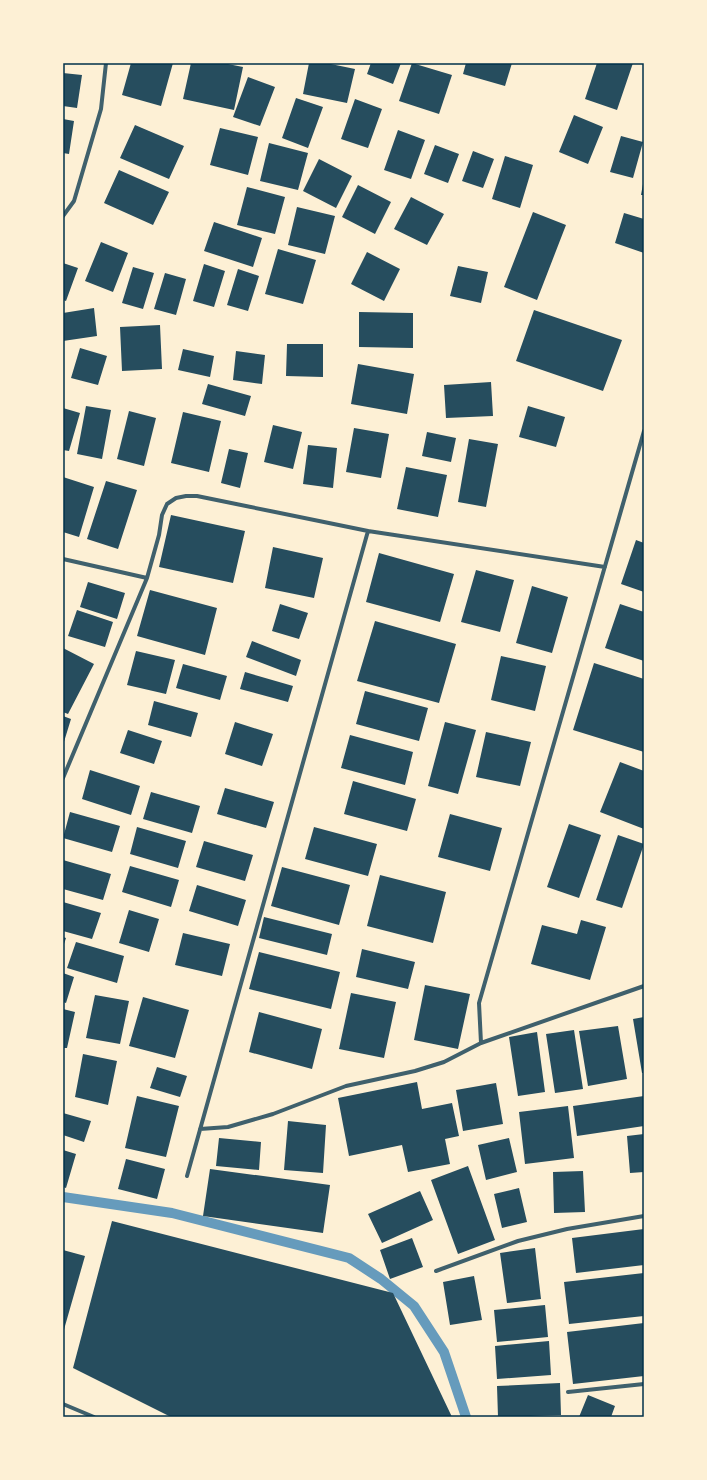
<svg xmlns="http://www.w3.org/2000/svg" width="707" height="1480" viewBox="0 0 707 1480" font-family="'Sofia Sans Condensed',sans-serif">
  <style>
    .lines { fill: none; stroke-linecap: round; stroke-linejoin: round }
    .stream { stroke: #669bbc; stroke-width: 10 }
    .building { fill: #264d5e }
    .minor { stroke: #3f606c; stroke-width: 4 }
    .neatline { fill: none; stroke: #003049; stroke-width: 1.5 }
  </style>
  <rect width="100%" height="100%" fill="#fdf0d5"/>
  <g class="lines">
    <path class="stream" d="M 63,1197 L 172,1213 L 349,1258 L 381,1279 L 414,1306 L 444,1352 L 466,1417"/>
  </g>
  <path class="building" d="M 131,63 L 173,63 L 161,106 L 122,95 Z
    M 191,63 L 223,63 L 243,67 L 234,110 L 183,99 Z
    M 309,63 L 326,63 L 355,69 L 347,103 L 303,94 Z
    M 371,63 L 401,63 L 393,84 L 367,74 Z
    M 412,63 L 452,75 L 439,114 L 399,101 Z
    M 466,63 L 512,63 L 505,86 L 463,74 Z
    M 597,63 L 633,63 L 617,110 L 585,99 Z
    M 63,73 L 82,75 L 77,108 L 63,106 Z
    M 248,77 L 275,87 L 260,126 L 233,117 Z
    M 296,98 L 323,107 L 308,148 L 282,138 Z
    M 355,99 L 382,109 L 368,148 L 341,139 Z
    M 574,115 L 603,127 L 588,164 L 559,152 Z
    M 63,119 L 74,121 L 69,154 L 63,153 Z
    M 135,125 L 184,146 L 169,179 L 120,158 Z
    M 220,128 L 258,137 L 248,175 L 210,165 Z
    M 398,130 L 425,140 L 411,179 L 384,170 Z
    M 621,136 L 643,142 L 633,178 L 610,172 Z
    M 269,143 L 308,153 L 298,190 L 260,181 Z
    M 435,145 L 459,154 L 448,183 L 424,174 Z
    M 473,151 L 494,159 L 483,188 L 462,181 Z
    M 505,156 L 533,165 L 520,208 L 492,199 Z
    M 319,159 L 352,176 L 336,208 L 303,191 Z
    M 119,170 L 169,192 L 153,225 L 104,203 Z
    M 643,184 L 644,184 L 644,195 L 641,195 Z
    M 358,185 L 391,202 L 375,234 L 342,217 Z
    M 247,187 L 285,197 L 275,234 L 237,225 Z
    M 411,197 L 444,214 L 427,245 L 394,229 Z
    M 297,207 L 335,216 L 325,254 L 288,245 Z
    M 533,212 L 566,225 L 537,300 L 504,287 Z
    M 624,213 L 644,219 L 644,253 L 615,243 Z
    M 214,222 L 262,238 L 253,267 L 204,251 Z
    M 101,242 L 128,253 L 113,292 L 85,281 Z
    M 278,249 L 316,260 L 303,304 L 265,294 Z
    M 367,252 L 400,269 L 384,301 L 351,284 Z
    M 63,263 L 78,268 L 66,301 L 63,300 Z
    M 204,264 L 225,271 L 214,307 L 193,301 Z
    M 458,266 L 488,272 L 481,303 L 450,296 Z
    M 133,267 L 154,273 L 143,309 L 122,303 Z
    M 238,269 L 259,276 L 248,311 L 227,305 Z
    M 165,273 L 186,279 L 176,315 L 154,309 Z
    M 94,308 L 97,336 L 63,341 L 63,313 Z
    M 534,310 L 622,340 L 603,391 L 516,361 Z
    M 359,312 L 413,313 L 413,348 L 359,347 Z
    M 160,325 L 162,369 L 122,371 L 120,327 Z
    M 287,344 L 323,344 L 323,377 L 286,376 Z
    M 80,348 L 107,356 L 98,385 L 71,378 Z
    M 183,349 L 214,356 L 210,377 L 178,370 Z
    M 236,351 L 265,355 L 262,384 L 233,380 Z
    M 358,364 L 414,374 L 407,414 L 351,404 Z
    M 491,382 L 493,416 L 446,418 L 444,385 Z
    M 208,384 L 251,396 L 245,416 L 202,404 Z
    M 86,406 L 111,410 L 102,459 L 77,454 Z
    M 528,406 L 565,417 L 556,447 L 519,437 Z
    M 63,408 L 80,413 L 69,451 L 63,450 Z
    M 129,411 L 156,418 L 144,466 L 117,459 Z
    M 183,412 L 221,421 L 209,472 L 171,463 Z
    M 273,425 L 302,432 L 293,469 L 264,462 Z
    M 354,428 L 389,434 L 381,478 L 346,472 Z
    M 427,432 L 456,438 L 451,462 L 422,456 Z
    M 469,439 L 498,444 L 486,507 L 458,502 Z
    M 308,445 L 337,448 L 333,488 L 303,484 Z
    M 229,449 L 248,453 L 240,488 L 221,483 Z
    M 406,467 L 447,475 L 438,517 L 397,509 Z
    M 63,477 L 94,487 L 79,537 L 63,532 Z
    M 106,481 L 137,490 L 118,549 L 87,539 Z
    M 171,515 L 245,531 L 233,583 L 159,567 Z
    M 636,540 L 644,543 L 644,592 L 621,584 Z
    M 273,547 L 323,558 L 314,598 L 265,588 Z
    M 379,553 L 454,574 L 440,622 L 366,602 Z
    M 476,570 L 514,580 L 500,632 L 461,622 Z
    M 88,582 L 125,593 L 117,619 L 80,607 Z
    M 532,586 L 568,597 L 552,653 L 516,643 Z
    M 150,590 L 217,608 L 205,655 L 137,636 Z
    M 280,604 L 308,613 L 299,639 L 272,631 Z
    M 620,604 L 644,612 L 644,661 L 605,648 Z
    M 77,610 L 113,622 L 105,647 L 68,636 Z
    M 375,621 L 456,644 L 439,703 L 357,681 Z
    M 252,641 L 301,660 L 296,676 L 246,657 Z
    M 63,648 L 94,664 L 68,714 L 63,712 Z
    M 136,651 L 175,660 L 166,694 L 127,685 Z
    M 501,656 L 546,666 L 535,711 L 491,700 Z
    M 594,663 L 644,679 L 644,752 L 573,730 Z
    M 183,664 L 227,676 L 220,700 L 176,688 Z
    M 245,672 L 293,686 L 288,702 L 240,689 Z
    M 365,691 L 428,708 L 419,741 L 356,724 Z
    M 154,701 L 198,713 L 191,737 L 148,725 Z
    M 63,716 L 71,719 L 63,745 Z
    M 235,722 L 273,734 L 262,766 L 225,754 Z
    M 445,722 L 476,730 L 458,794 L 428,786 Z
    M 128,730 L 162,741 L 154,764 L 120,753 Z
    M 486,732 L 531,742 L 520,786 L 476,777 Z
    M 350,735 L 413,752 L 405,785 L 341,768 Z
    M 620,762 L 644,771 L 644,829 L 600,812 Z
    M 90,770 L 140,786 L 131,815 L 82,799 Z
    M 353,781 L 416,799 L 407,831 L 344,814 Z
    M 225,788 L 274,802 L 266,828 L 217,814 Z
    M 151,792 L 200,806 L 192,833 L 143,819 Z
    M 70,812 L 120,826 L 112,852 L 63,838 Z
    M 450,814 L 502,828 L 490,871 L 438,857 Z
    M 569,824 L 601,835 L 579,898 L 547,887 Z
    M 137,827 L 186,841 L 178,868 L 130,854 Z
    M 314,827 L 377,844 L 368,876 L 305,859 Z
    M 618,835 L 644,844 L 622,908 L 596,900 Z
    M 204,841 L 253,855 L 245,881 L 196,867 Z
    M 63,860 L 111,874 L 103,900 L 63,889 Z
    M 130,866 L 179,880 L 171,907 L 122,892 Z
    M 282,867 L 350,885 L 339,925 L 271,906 Z
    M 380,875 L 446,892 L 433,943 L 367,926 Z
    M 197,885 L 246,900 L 238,926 L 189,911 Z
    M 63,902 L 101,913 L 92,939 L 63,931 Z
    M 129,910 L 159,919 L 149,952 L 119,943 Z
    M 264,917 L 332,934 L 327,955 L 259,938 Z
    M 581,920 L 606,927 L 590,980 L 531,964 L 542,925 L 577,934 Z
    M 183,933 L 230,944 L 222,976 L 175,965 Z
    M 63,937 L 66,938 L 63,947 Z
    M 76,942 L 124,956 L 117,983 L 67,968 Z
    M 362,949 L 415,962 L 408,989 L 356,977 Z
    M 259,952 L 340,972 L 331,1009 L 249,989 Z
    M 63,973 L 74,977 L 66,1003 L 63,1002 Z
    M 425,985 L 470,994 L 458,1049 L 414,1040 Z
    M 351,993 L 396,1002 L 384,1058 L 339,1049 Z
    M 95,995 L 129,1001 L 120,1044 L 86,1038 Z
    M 143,997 L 189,1010 L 175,1058 L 129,1046 Z
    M 63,1009 L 75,1012 L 67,1048 L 63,1048 Z
    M 259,1012 L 322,1029 L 312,1069 L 249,1052 Z
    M 644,1017 L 644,1073 L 642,1073 L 633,1019 Z
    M 618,1026 L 627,1079 L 588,1086 L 579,1031 Z
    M 574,1030 L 583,1089 L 555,1093 L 546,1034 Z
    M 537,1032 L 545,1092 L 518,1096 L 509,1037 Z
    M 83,1054 L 117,1061 L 108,1105 L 75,1097 Z
    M 157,1067 L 187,1076 L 180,1097 L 150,1088 Z
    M 417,1082 L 422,1109 L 452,1103 L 459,1136 L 445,1139 L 450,1164 L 408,1172 L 402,1145 L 349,1156 L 338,1098 Z
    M 496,1083 L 503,1124 L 463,1131 L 456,1090 Z
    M 137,1096 L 179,1106 L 166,1157 L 125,1148 Z
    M 644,1096 L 644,1126 L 577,1136 L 573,1106 Z
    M 568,1106 L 574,1158 L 525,1164 L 519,1112 Z
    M 63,1113 L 91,1121 L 84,1142 L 63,1135 Z
    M 288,1121 L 326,1125 L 323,1173 L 284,1170 Z
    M 644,1134 L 644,1172 L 630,1173 L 627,1136 Z
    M 219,1138 L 261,1142 L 259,1170 L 216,1166 Z
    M 509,1138 L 517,1172 L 486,1180 L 478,1145 Z
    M 63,1150 L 76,1154 L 66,1188 L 63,1187 Z
    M 126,1159 L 165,1169 L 157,1199 L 118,1189 Z
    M 468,1166 L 495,1240 L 458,1254 L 431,1180 Z
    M 210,1169 L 330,1185 L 323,1233 L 203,1216 Z
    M 583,1171 L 585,1212 L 554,1213 L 553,1172 Z
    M 519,1188 L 527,1222 L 502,1228 L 494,1194 Z
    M 420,1191 L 433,1220 L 382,1243 L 368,1214 Z
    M 112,1221 L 393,1293 L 452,1417 L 171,1417 L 73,1368 Z
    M 644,1229 L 644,1265 L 576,1273 L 572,1238 Z
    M 412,1238 L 423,1267 L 390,1279 L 380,1250 Z
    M 535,1248 L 541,1299 L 507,1303 L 500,1253 Z
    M 63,1250 L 85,1256 L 63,1333 Z
    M 644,1273 L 644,1316 L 569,1324 L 564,1282 Z
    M 474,1276 L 482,1320 L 450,1325 L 443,1282 Z
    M 545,1305 L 548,1337 L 497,1342 L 494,1310 Z
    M 644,1323 L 644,1376 L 573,1384 L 567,1332 Z
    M 549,1341 L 551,1375 L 497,1379 L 495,1346 Z
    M 560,1383 L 561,1415 L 498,1417 L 497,1386 Z
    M 588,1395 L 615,1406 L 611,1417 L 579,1417 Z"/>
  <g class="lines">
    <path class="minor" d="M 63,216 L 74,201 L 101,109 L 106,63
      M 63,559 L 147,578
      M 63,778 L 147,578 L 159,535 L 162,515 L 167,504 L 176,498 L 186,496 L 197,496 L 368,531 L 605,567
      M 481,1043 L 479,1003 L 644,431
      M 200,1129 L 228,1127 L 273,1114 L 346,1086 L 415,1071 L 444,1062 L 481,1043 L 644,986
      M 187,1176 L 368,531
      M 436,1271 L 518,1241 L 567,1229 L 644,1216
      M 568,1392 L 644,1384
      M 63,1404 L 94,1417"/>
  </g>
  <rect width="707" height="1480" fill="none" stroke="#fdf0d5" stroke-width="128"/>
  <rect x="64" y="64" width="579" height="1352" class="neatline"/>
</svg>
